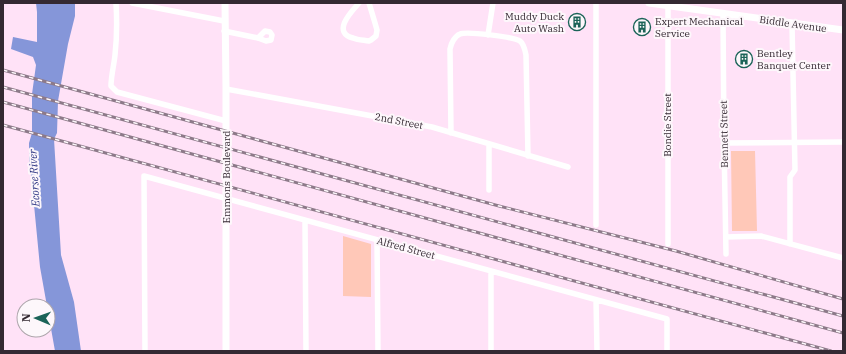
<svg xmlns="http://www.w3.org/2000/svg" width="846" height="354" viewBox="0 0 846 354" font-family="'IBM Plex Serif',serif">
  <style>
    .green { fill: #ffc8b8 }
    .water { fill: #8596d9 }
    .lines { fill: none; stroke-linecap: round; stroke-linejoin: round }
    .street { stroke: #fff; stroke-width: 5.5 }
    .secondary { stroke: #fff; stroke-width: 7 }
    .rail-casing { stroke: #8d7a89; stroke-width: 3 }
    .rail { stroke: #fdf7fb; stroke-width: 1.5; stroke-dasharray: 4.5; stroke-linecap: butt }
    .labels { text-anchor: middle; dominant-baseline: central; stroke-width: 4; stroke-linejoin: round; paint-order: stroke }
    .poi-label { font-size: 10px; fill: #342932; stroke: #fdf7fb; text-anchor: start }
    .street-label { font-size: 10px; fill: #342932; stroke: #fdf7fb }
    .water-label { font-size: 11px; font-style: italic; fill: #293281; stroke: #fdf7fb }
  </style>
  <rect width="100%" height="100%" fill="#ffe2f7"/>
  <path class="green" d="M 731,151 L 755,151 L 757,231 L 732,231 Z
    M 343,236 L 371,244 L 371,297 L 343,296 Z"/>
  <path class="water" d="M 36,3 L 75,3 L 75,16 L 68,44 L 58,101 L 57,133 L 54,139 L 61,255 L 74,302 L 81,351 L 55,351 L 40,267 L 32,184 L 29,158 L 29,143 L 32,133 L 32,94 L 36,65 L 33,57 L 11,49 L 13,37 L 37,42 L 37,12 Z"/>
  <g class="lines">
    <path class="street" d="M 116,3 C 117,20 117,37 115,55 C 114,65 111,76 111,86 L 117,92 L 226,121
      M 132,3 L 224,21
      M 359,3 C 352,11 331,32 353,38 C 358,40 363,40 369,41 L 371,40 L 376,36 L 377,30 L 375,23 L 369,3
      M 596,3 L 596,225
      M 668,6 L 668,244
      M 723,14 L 724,143 L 726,254
      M 224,31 L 258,38 L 266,41 L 271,40 L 272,35 L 270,32 L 265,31 L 258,38
      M 488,35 L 493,3
      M 226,89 L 432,127 L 568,167
      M 451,133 L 450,49 C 451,43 455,36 460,34 C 467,31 514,37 520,41 C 524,44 525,50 526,55 L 528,156
      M 724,143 L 843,142
      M 489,144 L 489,190
      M 305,221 L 306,351
      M 726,237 L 761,236 L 843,258
      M 377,240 L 378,351
      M 790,244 L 790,177 L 795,170 L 792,24
      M 491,271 L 491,351
      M 596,300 L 597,351
      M 145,351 L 144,176 L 667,319 L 667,351"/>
    <path class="secondary" d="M 225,3 L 226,89 L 226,351
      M 649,3 L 843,30"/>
    <g class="rail-casing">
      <path id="rail" d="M 3,70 L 499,206 L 676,251 L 843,299
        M 3,87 L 843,316
        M 3,102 L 843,333
        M 3,125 L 831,351"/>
    </g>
    <use href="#rail" class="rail"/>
  </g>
  <defs>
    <g id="building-ring" transform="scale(0.9)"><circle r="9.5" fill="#fdf7fb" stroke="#1b6358" stroke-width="1.5"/><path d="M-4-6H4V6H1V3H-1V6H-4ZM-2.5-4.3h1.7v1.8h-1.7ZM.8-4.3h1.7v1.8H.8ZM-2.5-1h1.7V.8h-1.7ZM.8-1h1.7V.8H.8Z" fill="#1b6358"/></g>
  </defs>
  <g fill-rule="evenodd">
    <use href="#building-ring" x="577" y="22"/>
    <use href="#building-ring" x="642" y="27"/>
    <use href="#building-ring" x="744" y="59"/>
  </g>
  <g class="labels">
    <g class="poi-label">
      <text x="564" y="16" text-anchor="end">Muddy Duck<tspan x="564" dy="12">Auto Wash</tspan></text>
      <text x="655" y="21">Expert Mechanical<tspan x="655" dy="12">Service</tspan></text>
      <text x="757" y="53">Bentley<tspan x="757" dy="12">Banquet Center</tspan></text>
    </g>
    <g class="street-label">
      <text transform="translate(793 24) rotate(8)">Biddle Avenue</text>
      <text transform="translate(399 121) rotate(11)">2nd Street</text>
      <text transform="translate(667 125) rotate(-90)">Bondie Street</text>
      <text transform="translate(724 134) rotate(-91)">Bennett Street</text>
      <text transform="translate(226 177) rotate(-90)">Emmons Boulevard</text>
      <text transform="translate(406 248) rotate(15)">Alfred Street</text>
    </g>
    <g class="water-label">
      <text transform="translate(34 178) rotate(-93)">Ecorse River</text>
    </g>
  </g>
  <rect width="846" height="354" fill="none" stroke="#342932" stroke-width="8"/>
  <g transform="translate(36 318) rotate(272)"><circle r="19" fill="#fdf7fb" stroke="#ada5ab"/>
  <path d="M0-3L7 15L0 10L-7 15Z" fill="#1b6358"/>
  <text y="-6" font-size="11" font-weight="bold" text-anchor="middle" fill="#342932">N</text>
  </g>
</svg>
